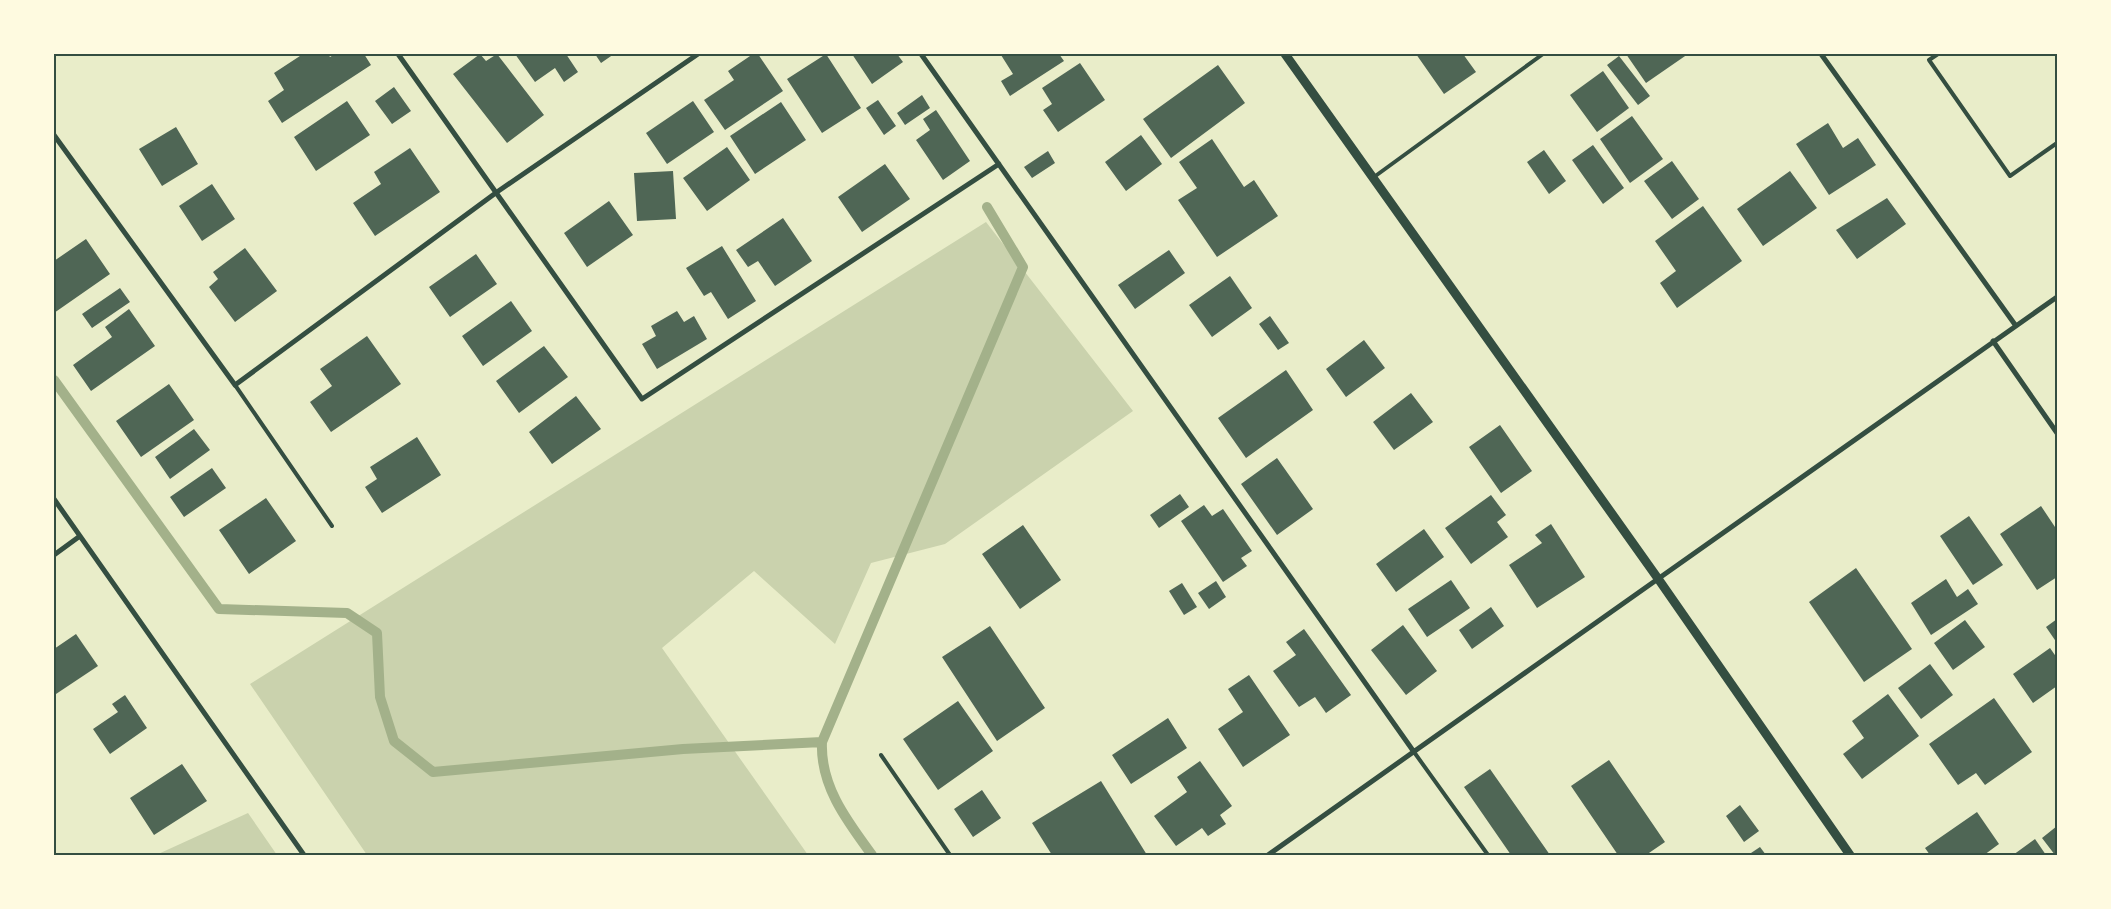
<svg xmlns="http://www.w3.org/2000/svg" width="2111" height="909" viewBox="0 0 2111 909" font-family="'Varela Round',sans-serif">
  <style>
    .green { fill: #cad2ad }
    .lines { fill: none; stroke-linecap: round; stroke-linejoin: round }
    .stream { stroke: #a3b18a; stroke-width: 10 }
    .building { fill: #4f6655 }
    .service { stroke: #344e41; stroke-width: 4 }
    .minor { stroke: #344e41; stroke-width: 5 }
    .tertiary { stroke: #344e41; stroke-width: 9 }
    .neatline { fill: none; stroke: #344e41; stroke-width: 2 }
  </style>
  <rect width="100%" height="100%" fill="#e9edc9"/>
  <path class="green" d="M 986,222 L 1133,411 L 945,544 L 871,563 L 835,644 L 754,571 L 662,648 L 808,855 L 367,855 L 250,684 Z
    M 248,813 L 277,855 L 156,855 Z"/>
  <g class="lines">
    <path class="stream" d="M 54,380 L 219,609 L 347,613 L 377,633 L 380,697 L 394,741 L 433,772 L 683,749 L 822,742
      M 872,855 C 847,821 820,786 822,742 L 1023,267 L 987,207"/>
  </g>
  <path class="building" d="M 303,54 L 328,54 L 330,57 L 335,54 L 364,54 L 371,65 L 282,123 L 268,101 L 284,90 L 274,73 Z
    M 480,54 L 486,61 L 497,54 L 544,115 L 507,143 L 453,74 Z
    M 515,54 L 566,54 L 578,72 L 564,82 L 555,68 L 535,82 Z
    M 595,54 L 614,54 L 601,63 Z
    M 753,54 L 758,54 L 783,91 L 725,130 L 704,100 L 734,80 L 728,71 Z
    M 826,54 L 861,108 L 822,133 L 787,79 Z
    M 852,54 L 897,54 L 903,62 L 872,84 Z
    M 1004,54 L 1059,54 L 1064,61 L 1010,96 L 1001,81 L 1013,74 L 1001,55 Z
    M 1416,54 L 1463,54 L 1476,72 L 1444,94 Z
    M 1626,54 L 1688,54 L 1646,83 Z
    M 1619,56 L 1650,96 L 1638,105 L 1607,65 Z
    M 1080,63 L 1105,100 L 1058,132 L 1043,110 L 1052,104 L 1042,88 Z
    M 1218,65 L 1245,103 L 1171,158 L 1143,119 Z
    M 1603,71 L 1629,108 L 1597,132 L 1570,95 Z
    M 394,87 L 411,111 L 392,124 L 375,101 Z
    M 922,95 L 930,108 L 905,125 L 897,113 Z
    M 878,100 L 896,126 L 884,135 L 866,108 Z
    M 347,101 L 370,135 L 316,171 L 294,137 Z
    M 693,101 L 714,132 L 667,164 L 646,133 Z
    M 781,102 L 806,140 L 755,174 L 730,136 Z
    M 936,110 L 970,161 L 943,180 L 916,140 L 930,130 L 923,119 Z
    M 1632,116 L 1663,159 L 1630,183 L 1600,139 Z
    M 1828,123 L 1843,148 L 1858,138 L 1876,165 L 1829,195 L 1796,144 Z
    M 176,127 L 198,164 L 162,186 L 139,149 Z
    M 1141,135 L 1162,164 L 1126,191 L 1105,162 Z
    M 1212,139 L 1244,187 L 1254,180 L 1278,216 L 1217,257 L 1178,200 L 1197,188 L 1179,162 Z
    M 1593,145 L 1624,188 L 1603,204 L 1572,160 Z
    M 727,147 L 750,180 L 707,211 L 683,178 Z
    M 410,148 L 440,192 L 375,236 L 353,203 L 381,184 L 374,172 Z
    M 1544,150 L 1566,181 L 1549,194 L 1527,162 Z
    M 1048,151 L 1055,163 L 1032,178 L 1024,167 Z
    M 1672,161 L 1699,199 L 1672,219 L 1644,181 Z
    M 885,164 L 910,199 L 862,232 L 838,197 Z
    M 673,171 L 676,219 L 637,221 L 634,173 Z
    M 1790,171 L 1817,208 L 1763,246 L 1737,209 Z
    M 212,184 L 235,219 L 202,241 L 179,206 Z
    M 1887,198 L 1906,224 L 1857,259 L 1836,230 Z
    M 609,201 L 633,235 L 587,267 L 564,233 Z
    M 1703,206 L 1742,261 L 1677,308 L 1660,283 L 1676,271 L 1655,241 Z
    M 783,218 L 812,261 L 775,286 L 758,261 L 748,267 L 736,250 Z
    M 86,239 L 110,274 L 54,313 L 54,261 Z
    M 722,246 L 756,301 L 728,319 L 711,292 L 704,296 L 686,268 Z
    M 245,248 L 277,291 L 235,322 L 209,287 L 218,279 L 213,272 Z
    M 1169,250 L 1185,273 L 1135,309 L 1118,285 Z
    M 476,254 L 497,284 L 450,317 L 429,287 Z
    M 1230,276 L 1252,308 L 1212,337 L 1189,305 Z
    M 120,288 L 130,302 L 92,328 L 82,314 Z
    M 511,301 L 532,331 L 483,366 L 462,336 Z
    M 129,309 L 155,346 L 91,391 L 73,365 L 112,337 L 105,327 Z
    M 677,311 L 684,322 L 694,316 L 707,339 L 657,369 L 642,344 L 656,336 L 651,326 Z
    M 1270,316 L 1289,343 L 1278,350 L 1259,324 Z
    M 367,336 L 401,384 L 331,432 L 310,402 L 332,386 L 320,369 Z
    M 1364,340 L 1385,368 L 1346,397 L 1326,369 Z
    M 544,346 L 568,377 L 519,413 L 496,381 Z
    M 1286,370 L 1313,410 L 1246,458 L 1218,418 Z
    M 169,384 L 194,420 L 141,457 L 116,421 Z
    M 1411,393 L 1433,422 L 1394,450 L 1373,422 Z
    M 576,396 L 601,429 L 552,464 L 529,432 Z
    M 1500,425 L 1532,471 L 1501,493 L 1469,447 Z
    M 194,429 L 210,450 L 170,479 L 155,457 Z
    M 417,437 L 441,475 L 382,513 L 365,487 L 377,479 L 370,467 Z
    M 1277,458 L 1313,509 L 1277,535 L 1241,484 Z
    M 212,468 L 226,488 L 184,517 L 170,497 Z
    M 1180,494 L 1189,507 L 1159,528 L 1150,515 Z
    M 1491,495 L 1506,515 L 1497,522 L 1508,537 L 1471,564 L 1445,528 Z
    M 266,498 L 296,541 L 249,574 L 219,530 Z
    M 1204,505 L 1212,516 L 1223,509 L 1252,551 L 1241,558 L 1247,566 L 1223,582 L 1181,521 Z
    M 2041,506 L 2057,530 L 2057,577 L 2037,590 L 2000,534 Z
    M 1969,516 L 2003,565 L 1973,585 L 1940,536 Z
    M 1551,524 L 1585,577 L 1537,608 L 1509,565 L 1542,543 L 1535,535 Z
    M 1023,525 L 1061,580 L 1020,609 L 982,554 Z
    M 1424,529 L 1444,557 L 1396,592 L 1376,564 Z
    M 1856,568 L 1912,649 L 1864,682 L 1809,602 Z
    M 1946,579 L 1957,597 L 1968,589 L 1978,604 L 1931,635 L 1911,603 Z
    M 1451,580 L 1470,608 L 1427,637 L 1408,609 Z
    M 1216,581 L 1226,597 L 1209,609 L 1198,593 Z
    M 1182,583 L 1197,607 L 1184,615 L 1169,591 Z
    M 1491,607 L 1504,626 L 1472,649 L 1459,630 Z
    M 2057,619 L 2057,643 L 2046,627 Z
    M 1965,620 L 1985,647 L 1953,670 L 1934,643 Z
    M 1403,625 L 1437,671 L 1406,695 L 1371,650 Z
    M 990,626 L 1045,708 L 997,741 L 942,657 Z
    M 1304,629 L 1351,695 L 1326,713 L 1315,697 L 1299,707 L 1273,671 L 1296,655 L 1286,642 Z
    M 76,634 L 98,666 L 56,694 L 54,691 L 54,649 Z
    M 2050,648 L 2057,658 L 2057,686 L 2033,703 L 2013,674 Z
    M 1930,664 L 1953,695 L 1921,719 L 1898,688 Z
    M 1249,675 L 1290,735 L 1243,767 L 1218,729 L 1243,712 L 1228,689 Z
    M 1888,694 L 1919,736 L 1862,779 L 1843,754 L 1864,738 L 1852,721 Z
    M 125,695 L 147,728 L 110,754 L 93,729 L 118,712 L 112,704 Z
    M 1994,698 L 2032,752 L 1985,785 L 1976,773 L 1958,785 L 1929,744 Z
    M 958,701 L 993,751 L 938,790 L 903,739 Z
    M 1168,718 L 1187,748 L 1131,784 L 1112,755 Z
    M 1609,760 L 1665,842 L 1646,855 L 1618,855 L 1571,786 Z
    M 1200,761 L 1232,806 L 1220,815 L 1226,824 L 1208,836 L 1202,828 L 1176,846 L 1154,816 L 1187,792 L 1177,777 Z
    M 182,764 L 207,801 L 154,835 L 130,798 Z
    M 1490,769 L 1550,855 L 1511,855 L 1464,787 Z
    M 1101,781 L 1147,855 L 1052,855 L 1032,823 Z
    M 982,790 L 1001,818 L 973,837 L 954,809 Z
    M 1740,805 L 1759,831 L 1744,842 L 1726,816 Z
    M 1977,812 L 1999,844 L 1984,855 L 1930,855 L 1925,848 Z
    M 2057,826 L 2057,855 L 2055,855 L 2042,838 Z
    M 2035,839 L 2046,855 L 2013,855 Z
    M 1760,847 L 1766,855 L 1748,855 Z"/>
  <g class="lines">
    <path class="service" d="M 1938,54 L 1929,60 L 2010,176 L 2057,143
      M 1374,177 L 1543,54
      M 235,385 L 332,526
      M 1414,752 L 1488,855
      M 881,755 L 950,855"/>
    <path class="minor" d="M 398,54 L 642,399 L 999,164
      M 921,54 L 1414,752
      M 1821,54 L 2016,326
      M 54,135 L 235,385 L 497,192 L 698,54
      M 1993,341 L 2057,433
      M 54,499 L 304,855
      M 54,555 L 80,536
      M 1268,855 C 1531,669 1793,482 2057,297"/>
    <path class="tertiary" d="M 1285,54 L 1659,580 L 1850,855"/>
  </g>
  <rect width="2111" height="909" fill="none" stroke="#fefae0" stroke-width="110"/>
  <rect x="55" y="55" width="2001" height="799" class="neatline"/>
</svg>
